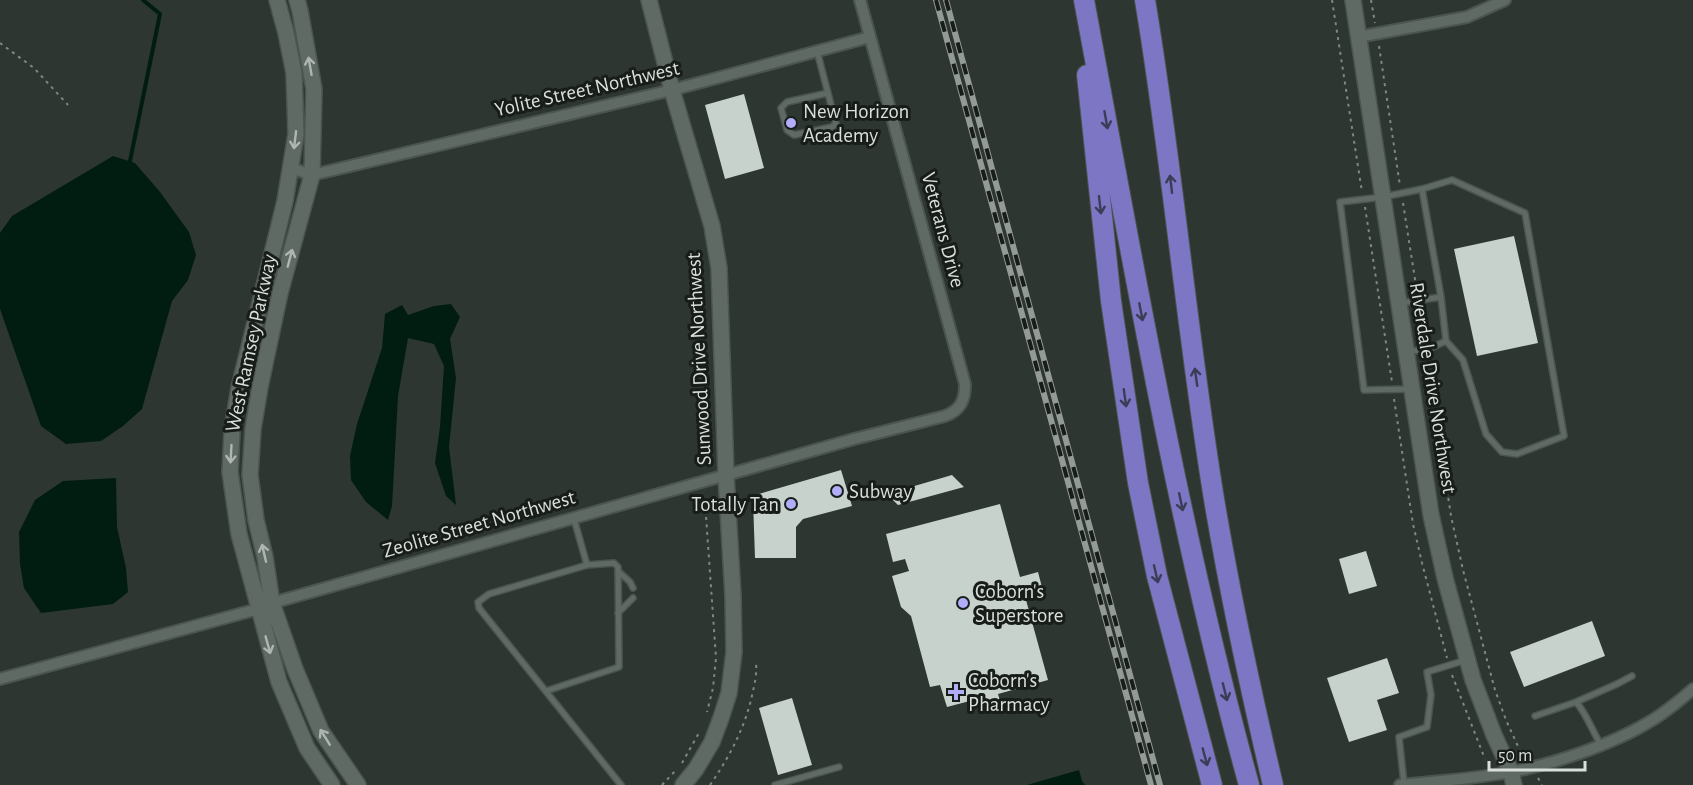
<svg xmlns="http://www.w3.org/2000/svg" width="1693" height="785" viewBox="0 0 1693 785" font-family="'Alegreya Sans',sans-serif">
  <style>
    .water { fill: #011d11 }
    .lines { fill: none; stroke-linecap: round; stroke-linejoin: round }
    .stream { stroke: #011d11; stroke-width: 4 }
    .building { fill: #c6d2cb }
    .lane-casing { stroke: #4c544f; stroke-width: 8 }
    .street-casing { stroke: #4c544f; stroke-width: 14 }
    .secondary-casing { stroke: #4c544f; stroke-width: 18 }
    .highway-casing { stroke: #4c544f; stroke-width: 22 }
    .path { stroke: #808883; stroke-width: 2; stroke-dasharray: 3 4.5; stroke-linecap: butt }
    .lane { stroke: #606a65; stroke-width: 5 }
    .street { stroke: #606a65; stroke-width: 10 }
    .secondary { stroke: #606a65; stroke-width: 15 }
    .highway { stroke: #7d76c5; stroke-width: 20 }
    .rail-casing { stroke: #949b97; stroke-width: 6 }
    .rail { stroke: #181d1a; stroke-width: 4; stroke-dasharray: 11; stroke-linecap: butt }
    .oneway { stroke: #afb6b2 }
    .oneway2 { stroke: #3b3c56 }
    .poi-dot { fill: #b2adf9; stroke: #181d1a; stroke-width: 2 }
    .labels { text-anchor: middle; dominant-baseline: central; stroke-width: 6; stroke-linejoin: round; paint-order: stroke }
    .street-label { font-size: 21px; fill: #d9dfdb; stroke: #181d1a }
    .poi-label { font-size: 21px; fill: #d9dfdb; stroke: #181d1a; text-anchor: start }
  </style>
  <rect width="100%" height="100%" fill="#2d3631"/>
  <path class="water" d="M 113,156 L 135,163 L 160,192 L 189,232 L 196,255 L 188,280 L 172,301 L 142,409 L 123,426 L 101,441 L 66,444 L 41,426 L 0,309 L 0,233 L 12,216 Z
    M 451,304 L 460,317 L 450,339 L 456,378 L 449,447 L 456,505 L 446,496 L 435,463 L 440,427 L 444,366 L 434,344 L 408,338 L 398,396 L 392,506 L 388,520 L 366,502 L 351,480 L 350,456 L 357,424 L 382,348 L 385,314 L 402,305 L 408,315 L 434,306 Z
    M 116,478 L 117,527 L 126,568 L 128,592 L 113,604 L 41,613 L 24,588 L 20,564 L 19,532 L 35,500 L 63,481 Z
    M 1079,770 L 1082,781 L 1085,785 L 1027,785 Z"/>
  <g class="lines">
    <path class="stream" d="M 130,161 L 160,14 L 143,0"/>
  </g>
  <path class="building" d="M 744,94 L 764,168 L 725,179 L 705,105 Z
    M 1514,236 L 1538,343 L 1477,356 L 1454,249 Z
    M 841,470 L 852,506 L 803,519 L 796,527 L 796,558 L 755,558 L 753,500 L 759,494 Z
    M 952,475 L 964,487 L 898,505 L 887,494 Z
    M 1000,504 L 1020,577 L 1038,572 L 1044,595 L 1026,600 L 1048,680 L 998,694 L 1001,704 L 988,707 L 985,697 L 947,707 L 940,685 L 930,687 L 911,616 L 901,607 L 892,576 L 909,571 L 905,559 L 893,562 L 886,534 Z
    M 1366,551 L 1377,586 L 1349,594 L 1339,559 Z
    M 1592,621 L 1605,656 L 1524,687 L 1510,652 Z
    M 1387,658 L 1399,693 L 1377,700 L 1387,730 L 1349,742 L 1327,678 Z
    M 792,698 L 812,765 L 778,775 L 759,708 Z"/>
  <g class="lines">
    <g class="lane-casing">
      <path id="lane" d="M 817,51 L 836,124 L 832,127 L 794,135 L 787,130 L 781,108 L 787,102 L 828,93
        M 1401,303 L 1441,297
        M 1408,351 L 1426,350 L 1446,341
        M 1411,389 L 1364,390 L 1340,202 L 1383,197 L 1422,189 L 1452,180 L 1525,213 L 1564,436 L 1517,454 L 1502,452 L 1486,434 L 1463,360 L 1446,341 L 1441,297 L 1422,189
        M 574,519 L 587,565 L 489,594 L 478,602 L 479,608 L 621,785
        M 619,572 L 630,582 L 633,588
        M 618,613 L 633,598
        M 546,691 L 619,667 L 618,567 L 614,563 L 587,565
        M 1576,702 L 1617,684 L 1632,676
        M 1535,716 L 1576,702 C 1587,714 1592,731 1601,745
        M 1404,784 L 1399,737 L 1427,727 L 1431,695 L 1427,672 L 1466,660
        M 775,785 L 839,767"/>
    </g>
    <g class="street-casing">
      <path id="street" d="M 1358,37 L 1467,17 L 1505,0
        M 291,168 L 312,175 L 672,90 L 870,37
        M 0,679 L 258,609 L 272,603 L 854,439 L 945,416 C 961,410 965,400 965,384 L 860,0
        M 1400,785 C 1437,781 1474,779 1510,772 C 1551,765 1613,744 1649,722 C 1665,713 1679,701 1693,689"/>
    </g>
    <g class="secondary-casing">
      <path id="secondary" d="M 277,0 L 286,33 L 294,73 L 296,134 L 285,201 L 239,388 L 232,431 L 230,472 L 239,534 L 279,682 L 307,748 L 332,785
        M 297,0 L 300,11 L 314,89 L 312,175 L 280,293 L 260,387 L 253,429 L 250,475 L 256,520 L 265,557 L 272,603 L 295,669 L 321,731 L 358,785
        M 649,0 L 672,90 L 712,226 L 719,268 L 726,475 L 733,596 L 734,652 L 729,693 L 721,718 L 712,742 L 696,769 L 683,785
        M 1353,0 L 1431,515 L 1445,578 L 1473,680 L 1494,735 L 1511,772 L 1514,785"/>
    </g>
    <g class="highway-casing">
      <path id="highway" d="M 1084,0 C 1133,263 1178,527 1249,785
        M 1145,0 C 1173,167 1187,337 1215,505 C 1231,599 1251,692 1273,785
        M 1087,75 L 1111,301 L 1138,483 L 1157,576 L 1212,785"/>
    </g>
    <path class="path" d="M 1332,0 L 1362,192
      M 1371,0 L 1375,23
      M 0,43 L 34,68 L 68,105
      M 1379,46 L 1400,186
      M 1403,203 L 1417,292
      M 1365,207 L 1392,382
      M 1419,310 L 1425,343
      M 1427,357 L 1451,516 L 1463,570 L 1495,690 L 1506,720 L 1521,753
      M 1394,399 L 1413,524 L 1422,563 L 1447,658
      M 705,502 L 716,658 L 713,688 L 707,712
      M 1452,675 L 1485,759
      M 682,763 L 700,731
      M 1538,778 L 1542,785
      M 662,785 L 676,770
      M 710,785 C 730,756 746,726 753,691 C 755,682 757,673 756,663"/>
    <use href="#lane" class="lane"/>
    <use href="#street" class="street"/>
    <use href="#secondary" class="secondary"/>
    <use href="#highway" class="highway"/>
    <g class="rail-casing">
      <path id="rail" d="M 936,0 L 1151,785
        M 946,0 L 1160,785"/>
    </g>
    <use href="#rail" class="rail"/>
  </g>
  <defs><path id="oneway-shaft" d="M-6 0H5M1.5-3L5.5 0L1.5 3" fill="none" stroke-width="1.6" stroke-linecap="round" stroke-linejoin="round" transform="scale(1.5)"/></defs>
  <g class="oneway">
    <use href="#oneway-shaft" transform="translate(310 66) rotate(-100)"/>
    <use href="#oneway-shaft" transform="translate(295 140) rotate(97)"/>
    <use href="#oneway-shaft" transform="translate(290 258) rotate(-75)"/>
    <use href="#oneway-shaft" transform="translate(231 454) rotate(93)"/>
    <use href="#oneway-shaft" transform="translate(264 553) rotate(-103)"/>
    <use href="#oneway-shaft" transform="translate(268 645) rotate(74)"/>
    <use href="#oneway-shaft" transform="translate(325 737) rotate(-122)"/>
  </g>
  <g class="oneway2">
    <use href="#oneway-shaft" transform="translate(1106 120) rotate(80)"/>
    <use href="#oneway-shaft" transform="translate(1171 184) rotate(-97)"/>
    <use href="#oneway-shaft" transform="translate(1100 205) rotate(83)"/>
    <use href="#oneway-shaft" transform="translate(1141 312) rotate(79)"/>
    <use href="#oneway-shaft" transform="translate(1196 377) rotate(-98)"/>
    <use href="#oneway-shaft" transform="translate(1125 398) rotate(82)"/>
    <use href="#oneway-shaft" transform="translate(1181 502) rotate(78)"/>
    <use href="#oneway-shaft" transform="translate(1156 574) rotate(77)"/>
    <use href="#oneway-shaft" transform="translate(1225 692) rotate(76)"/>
    <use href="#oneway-shaft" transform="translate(1205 757) rotate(75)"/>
  </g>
  <g class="poi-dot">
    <circle cx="791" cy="123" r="6"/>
    <circle cx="837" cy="491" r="6"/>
    <circle cx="791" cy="504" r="6"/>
    <circle cx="963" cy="603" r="6"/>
    <path d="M953 683h6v6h6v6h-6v6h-6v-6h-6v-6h6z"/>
  </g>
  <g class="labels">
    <g class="street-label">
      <text transform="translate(587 89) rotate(-13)">Yolite Street Northwest</text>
      <text transform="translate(943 230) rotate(75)">Veterans Drive</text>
      <text transform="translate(251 343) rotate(-78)">West Ramsey Parkway</text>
      <text transform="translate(699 359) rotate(-93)">Sunwood Drive Northwest</text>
      <text transform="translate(1433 388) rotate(81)">Riverdale Drive Northwest</text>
      <text transform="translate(479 524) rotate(-16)">Zeolite Street Northwest</text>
    </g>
    <g class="poi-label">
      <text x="803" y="111">New Horizon<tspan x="803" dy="24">Academy</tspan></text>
      <text x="849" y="491">Subway</text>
      <text x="779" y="504" text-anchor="end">Totally Tan</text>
      <text x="975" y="591">Coborn's<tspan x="975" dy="24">Superstore</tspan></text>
      <text x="968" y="680">Coborn's<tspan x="968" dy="24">Pharmacy</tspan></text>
    </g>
  </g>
  <path d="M1489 761v9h96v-9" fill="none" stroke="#d9dfdb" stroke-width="3"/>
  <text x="1498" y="761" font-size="18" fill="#d9dfdb" stroke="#181d1a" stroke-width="4.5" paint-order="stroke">50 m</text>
</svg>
